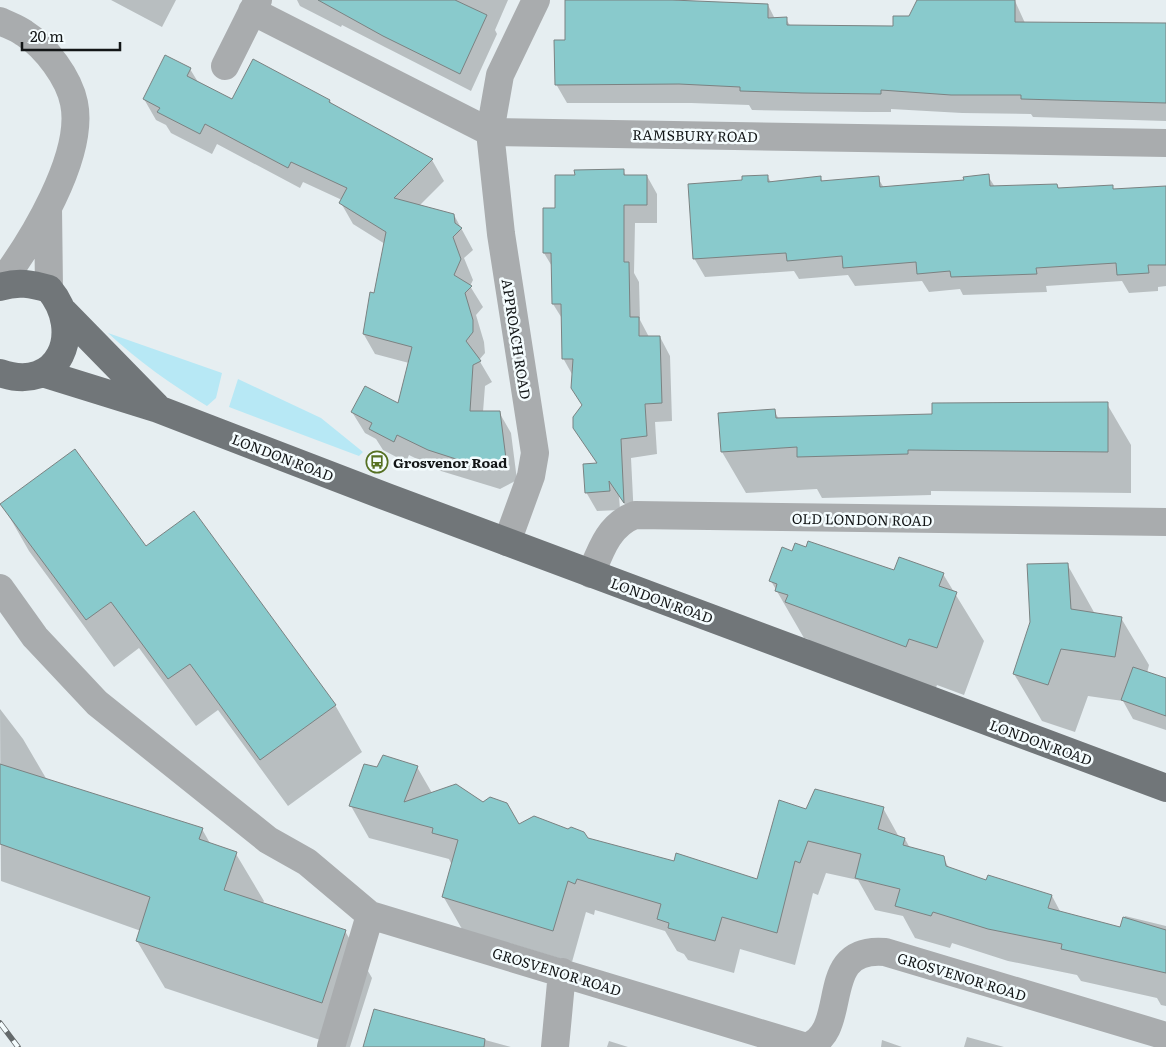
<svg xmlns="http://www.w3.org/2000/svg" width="1166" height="1047" viewBox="0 0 1166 1047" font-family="Literata,serif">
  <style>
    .green { fill: #b7e8f5 }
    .shadow { fill: #0003 }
    .building { fill: #89cacc; stroke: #7b8282 }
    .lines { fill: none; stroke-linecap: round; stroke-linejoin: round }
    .street { stroke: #a9acae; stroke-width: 28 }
    .primary { stroke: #717679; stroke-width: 28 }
    .rail-casing { stroke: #64696b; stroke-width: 5.5 }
    .rail { stroke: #f4fcfe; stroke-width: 4; stroke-dasharray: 11; stroke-linecap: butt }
    .labels { text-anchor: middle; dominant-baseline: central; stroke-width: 5; stroke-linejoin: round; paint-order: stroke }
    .street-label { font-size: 14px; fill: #131617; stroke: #f4fcfe }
    .poi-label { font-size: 14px; font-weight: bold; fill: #131617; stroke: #f4fcfe; text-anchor: start }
  </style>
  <rect width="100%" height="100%" fill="#e6eef1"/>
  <path class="green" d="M 108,333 L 222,373 L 216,398 L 207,406 C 171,384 139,362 108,333 Z
    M 238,379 L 321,418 L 363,452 L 359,456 L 229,407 Z"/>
  <path class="shadow" d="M 111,0 L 176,0 L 162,27 Z
    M 297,0 L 508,0 L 495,30 L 497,34 L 471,91 L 342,25 L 341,27 L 300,6 Z
    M 570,0 L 677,0 L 678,2 L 768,5 L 775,19 L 786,19 L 791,27 L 895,27 L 910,17 L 918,0 L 1015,1 L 1025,23 L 1166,24 L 1166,121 L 1033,117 L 1031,114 L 962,113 L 891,109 L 891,112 L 866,112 L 752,110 L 749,105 L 691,103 L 567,103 L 556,84 L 567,41 Z
    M 190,69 L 198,82 L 233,100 L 330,101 L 332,104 L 432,160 L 444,181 L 419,206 L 454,215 L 473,250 L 464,258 L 473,280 L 470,286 L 483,307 L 476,315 L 484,342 L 485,353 L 479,360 L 492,382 L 485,386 L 483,412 L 499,412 L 511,433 L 517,480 L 500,489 L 441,471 L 409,455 L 406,462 L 383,450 L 376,439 L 365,433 L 352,412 L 399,404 L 409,363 L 375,354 L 363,333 L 371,294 L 375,295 L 385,244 L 353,224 L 341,203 L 342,200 L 303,182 L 300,188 L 217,144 L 212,154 L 171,133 L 166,125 L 156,120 L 144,99 Z
    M 623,170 L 626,176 L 647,176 L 657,194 L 657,223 L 635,223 L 634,273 L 639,282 L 640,320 L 649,337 L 660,337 L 670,356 L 672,421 L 655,422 L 657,454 L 631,458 L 634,518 L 619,496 L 620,510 L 597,511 L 586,492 L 598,465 L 574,427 L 583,407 L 573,376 L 563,358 L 563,320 L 553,304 L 553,268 L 544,253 L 556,209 L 576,176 Z
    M 767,176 L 771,182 L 820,177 L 823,182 L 878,178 L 884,188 L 965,181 L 988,176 L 995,187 L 1057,185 L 1059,189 L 1112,186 L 1114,190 L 1166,187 L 1166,286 L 1158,287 L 1158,291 L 1129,293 L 1122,281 L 1046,286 L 1047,292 L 963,295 L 960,289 L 929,292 L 922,281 L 855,286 L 848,275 L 799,279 L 794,271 L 705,277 L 694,258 L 744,181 Z
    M 1107,404 L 1131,445 L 1131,493 L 931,491 L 931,495 L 822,498 L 817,489 L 746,493 L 722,452 L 774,411 L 779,419 L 933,415 Z
    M 2,504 L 146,548 L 335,705 L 362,752 L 288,806 L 218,710 L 196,726 L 139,648 L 114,667 L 29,551 Z
    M 793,553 L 895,572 L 943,574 L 984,641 L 964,695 L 937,685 L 934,693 L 814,649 L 808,639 L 804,638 L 771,581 Z
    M 1067,564 L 1095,614 L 1121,618 L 1149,665 L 1147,673 L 1166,679 L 1166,730 L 1133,719 L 1123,701 L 1088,696 L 1075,732 L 1042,721 L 1014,674 Z
    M 0,709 L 23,739 L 47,780 L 202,829 L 211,845 L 236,854 L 264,901 L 262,904 L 345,931 L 372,978 L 350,1047 L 341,1047 L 165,988 L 137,941 L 141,931 L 1,881 Z
    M 417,767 L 432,793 L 519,826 L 587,839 L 674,862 L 757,881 L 807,811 L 883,808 L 899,837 L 905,839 L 910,848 L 943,857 L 949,868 L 987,881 L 988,877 L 1052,896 L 1061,913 L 1121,928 L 1125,916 L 1166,926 L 1166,1006 L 1161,1005 L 1157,998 L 1081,981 L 1077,975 L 1008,961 L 952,943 L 950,948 L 915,938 L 903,916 L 875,910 L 858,880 L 826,873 L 818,895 L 813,893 L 795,965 L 740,949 L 734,973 L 688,960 L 684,954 L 677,951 L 665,931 L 595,910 L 594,915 L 586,912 L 572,962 L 462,929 L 443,896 L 452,865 L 449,859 L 369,838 L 351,806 L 378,769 Z
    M 375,1010 L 511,1047 L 365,1047 Z
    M 967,1037 L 1004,1047 L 964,1047 Z
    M 882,1040 L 902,1047 L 881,1047 Z
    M 609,1041 L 628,1047 L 607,1047 Z"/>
  <path class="building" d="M 318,0 L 455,0 L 487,15 L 460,74 L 383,36 Z
    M 565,0 L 672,0 L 768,4 L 768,18 L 787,17 L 787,25 L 893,26 L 893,16 L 909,16 L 917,0 L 1015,0 L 1015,22 L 1166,23 L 1166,103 L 1021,99 L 1021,95 L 951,95 L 881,90 L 881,94 L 802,93 L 740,91 L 740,87 L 679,84 L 555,85 L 554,40 L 565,40 Z
    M 165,55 L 191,68 L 187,76 L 232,99 L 253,59 L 330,100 L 329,102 L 433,159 L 394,198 L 454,214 L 455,223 L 462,228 L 453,237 L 461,259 L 454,275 L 472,286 L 465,293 L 473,320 L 473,332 L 466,341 L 481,361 L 473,365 L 470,411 L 500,411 L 506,459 L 487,469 L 428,450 L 397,435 L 394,442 L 369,429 L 372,423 L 351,412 L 365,386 L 398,403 L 412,347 L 363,334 L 370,292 L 374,293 L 386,232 L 339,203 L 347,188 L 291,162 L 288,168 L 205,124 L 200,134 L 157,112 L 160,108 L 143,99 Z
    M 624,169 L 624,175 L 647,175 L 647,205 L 624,205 L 624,262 L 629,262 L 630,317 L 639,317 L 639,336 L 660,336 L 662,403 L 645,404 L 647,436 L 621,439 L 624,503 L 609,481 L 610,491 L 585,493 L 583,464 L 597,463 L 573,428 L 573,417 L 582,405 L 571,388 L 573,359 L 562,359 L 561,304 L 552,304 L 551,253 L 543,253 L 543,208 L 555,208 L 555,175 L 575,175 L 574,170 Z
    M 989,174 L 990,186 L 1057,184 L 1058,188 L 1113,185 L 1113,189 L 1166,186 L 1166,265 L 1148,265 L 1149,273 L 1117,275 L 1116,263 L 1036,268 L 1037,274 L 951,277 L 950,271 L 917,274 L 916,262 L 843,268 L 842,256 L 787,261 L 786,253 L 693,259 L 688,184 L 742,180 L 742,176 L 768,175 L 768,182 L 821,176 L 821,181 L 879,176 L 880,187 L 964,180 L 963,177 Z
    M 1108,402 L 1108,452 L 908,450 L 908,454 L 797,457 L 797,447 L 721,452 L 718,413 L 775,409 L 776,418 L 932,414 L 932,403 Z
    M 75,449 L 146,546 L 194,511 L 336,705 L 260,760 L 190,664 L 168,679 L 111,602 L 86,620 L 0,504 Z
    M 808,541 L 894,570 L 899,557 L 944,573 L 939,586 L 957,592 L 937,648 L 909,639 L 906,647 L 785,602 L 788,595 L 775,591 L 777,584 L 769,581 L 782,547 L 792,551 L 795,543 L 806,547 Z
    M 1068,563 L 1071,609 L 1122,617 L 1115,657 L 1061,649 L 1048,685 L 1013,674 L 1030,622 L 1027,564 Z
    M 1133,667 L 1166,678 L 1166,716 L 1121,700 Z
    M 383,755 L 418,766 L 404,802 L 456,784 L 483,802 L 490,797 L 507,803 L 519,824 L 534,816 L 568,829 L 571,827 L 584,832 L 588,838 L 674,861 L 676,853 L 757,879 L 779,800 L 806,809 L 815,789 L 884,807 L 878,829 L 905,838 L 903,845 L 944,856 L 946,866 L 986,880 L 988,875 L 1052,895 L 1048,908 L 1120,927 L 1123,917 L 1166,930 L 1166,973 L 1061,949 L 1062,944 L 988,929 L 933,912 L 931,916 L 895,906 L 900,889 L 855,878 L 861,854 L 808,841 L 800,863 L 795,861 L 777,933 L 722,917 L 715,941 L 668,928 L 669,923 L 657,919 L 661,904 L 577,879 L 575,884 L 568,881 L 553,931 L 442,897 L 458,840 L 432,833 L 433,828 L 349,806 L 364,764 L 377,767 Z
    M 0,764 L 203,828 L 199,839 L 237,852 L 224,890 L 346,930 L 322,1003 L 136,941 L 150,897 L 0,844 Z
    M 374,1009 L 485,1039 L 484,1047 L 363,1047 Z"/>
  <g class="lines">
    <path class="street" d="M 252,11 L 490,132 L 1166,143
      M 0,21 C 8,25 17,28 24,33 C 46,47 69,78 74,103 C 85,156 31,243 0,284
      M 225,66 L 258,0
      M 48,208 L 49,289
      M 507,542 L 531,476 L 535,453 L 501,234 L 490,132 L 500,75 L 536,0
      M 591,574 C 601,549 609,525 635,515 L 1166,522
      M 0,588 L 35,637 L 97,703 L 268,840 L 307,862 L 370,915 L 806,1047 C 853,1031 814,946 885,952 L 1166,1036
      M 331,1047 L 370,915
      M 555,1047 L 562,972"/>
    <path class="primary" d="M 0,287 C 18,281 32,284 49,289 C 85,332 59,394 0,373
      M 64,312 L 156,406
      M 42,373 L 158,409 L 387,497 L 1166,788"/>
    <g class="rail-casing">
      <path id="rail" d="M 0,1023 L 18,1047"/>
    </g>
    <use href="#rail" class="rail"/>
  </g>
  <defs>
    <g id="bus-ring" transform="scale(1.125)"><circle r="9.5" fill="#f4fcfe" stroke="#557022" stroke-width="1.5"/><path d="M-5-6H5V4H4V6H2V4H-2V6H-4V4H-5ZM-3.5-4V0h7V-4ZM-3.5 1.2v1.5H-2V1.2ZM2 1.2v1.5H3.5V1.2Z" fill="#557022"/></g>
  </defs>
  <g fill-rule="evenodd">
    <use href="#bus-ring" x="377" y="462"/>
  </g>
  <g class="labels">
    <g class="street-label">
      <text transform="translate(695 135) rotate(1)">RAMSBURY ROAD</text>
      <text transform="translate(517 339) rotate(81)">APPROACH ROAD</text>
      <text transform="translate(283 457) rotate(21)">LONDON ROAD</text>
      <text transform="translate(862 519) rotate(1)">OLD LONDON ROAD</text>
      <text transform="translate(662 600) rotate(20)">LONDON ROAD</text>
      <text transform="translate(1041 742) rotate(20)">LONDON ROAD</text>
      <text transform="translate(557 971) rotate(17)">GROSVENOR ROAD</text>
      <text transform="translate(962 976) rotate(17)">GROSVENOR ROAD</text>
    </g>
    <g class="poi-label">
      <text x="393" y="462">Grosvenor Road</text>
    </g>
  </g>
  <path d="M22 42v8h98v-8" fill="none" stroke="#131617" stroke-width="2.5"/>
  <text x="30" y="42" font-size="15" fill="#131617" stroke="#f4fcfe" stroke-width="4" paint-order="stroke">20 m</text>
</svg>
